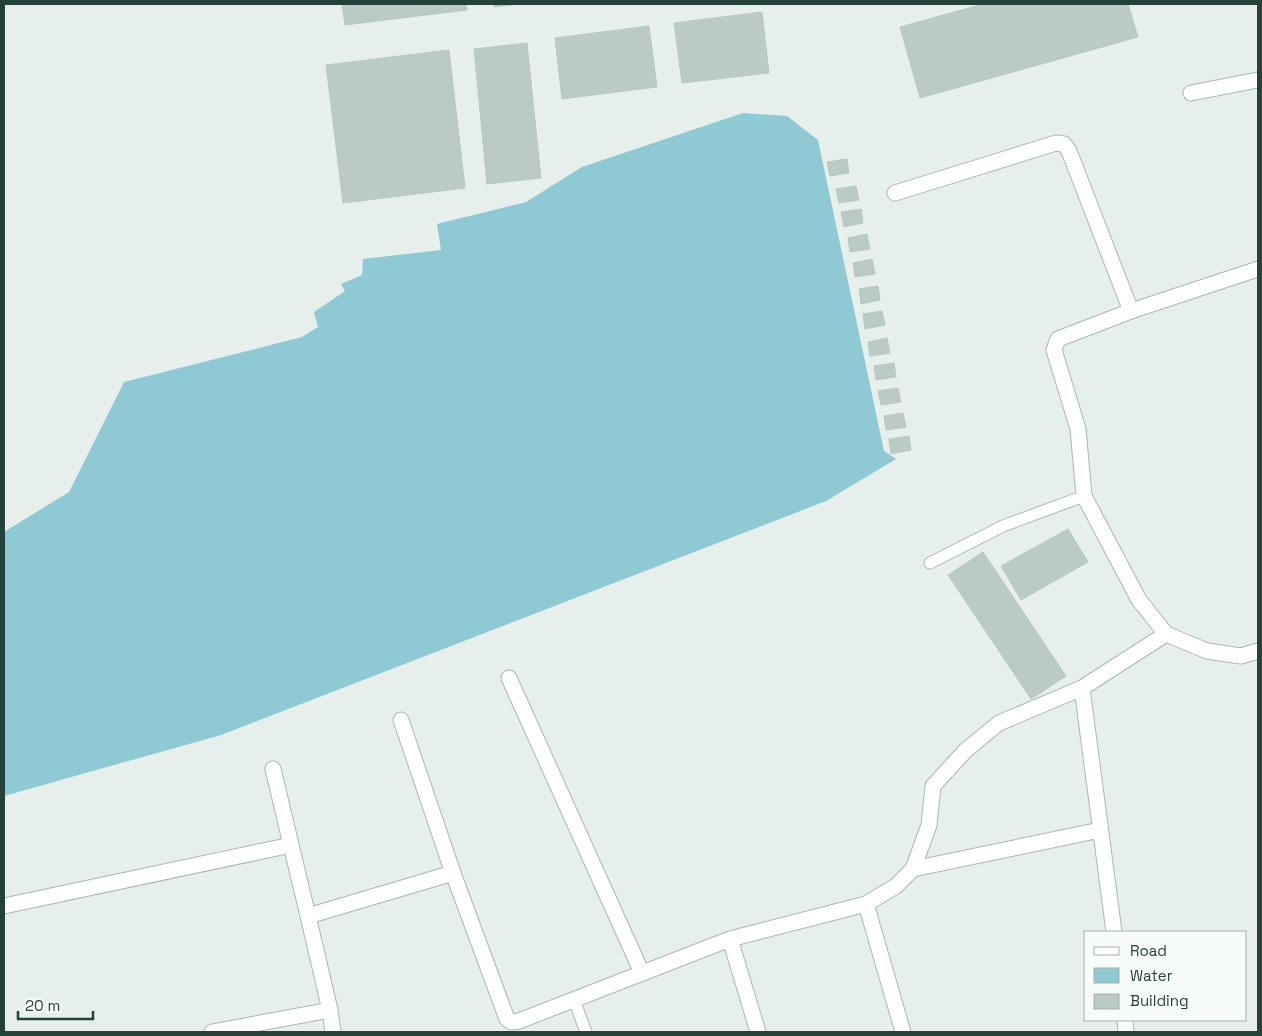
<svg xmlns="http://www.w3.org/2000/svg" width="1262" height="1036" viewBox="0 0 1262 1036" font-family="'Space Grotesk',sans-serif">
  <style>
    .water { fill: #8ec9d4 }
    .building { fill: #bbcac4; stroke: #b8c9c2 }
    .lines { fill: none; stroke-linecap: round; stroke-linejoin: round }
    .lane-casing { stroke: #a8b8b2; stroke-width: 13 }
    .street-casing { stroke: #a8b8b2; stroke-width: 17 }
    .lane { stroke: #fff; stroke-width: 11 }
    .street { stroke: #fff; stroke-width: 15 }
  </style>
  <rect width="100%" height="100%" fill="#e6efeb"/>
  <path class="water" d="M 743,113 L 787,116 L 818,140 L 884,451 L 896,459 L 826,501 L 221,735 L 4,796 L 4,532 L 69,492 L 124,382 L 302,337 L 318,327 L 314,312 L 345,291 L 341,284 L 362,275 L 363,259 L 441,250 L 437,224 L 526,202 L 582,167 Z"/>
  <path class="building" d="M 342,4 L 466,4 L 467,10 L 345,25 Z
    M 494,4 L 518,4 L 494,7 Z
    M 983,4 L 1128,4 L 1138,37 L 920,98 L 900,27 Z
    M 762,12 L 769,73 L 682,83 L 674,23 Z
    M 649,26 L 657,87 L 562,99 L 555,38 Z
    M 527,43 L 541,178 L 487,184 L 474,49 Z
    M 449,50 L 465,188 L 343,203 L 326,65 Z
    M 847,159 L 849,173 L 830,176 L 827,162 Z
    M 856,186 L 859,200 L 839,203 L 836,189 Z
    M 861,209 L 863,223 L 844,227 L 841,212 Z
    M 867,234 L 870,249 L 850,252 L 848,238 Z
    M 872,259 L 875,274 L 855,277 L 853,263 Z
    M 878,286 L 880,300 L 861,304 L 859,289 Z
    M 882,311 L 885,325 L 865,329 L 863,314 Z
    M 887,338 L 890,353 L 870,356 L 868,342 Z
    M 894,363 L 896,377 L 876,380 L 874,366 Z
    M 898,388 L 901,402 L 881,405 L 878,391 Z
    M 903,413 L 906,427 L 886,430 L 884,416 Z
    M 909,436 L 911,450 L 891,454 L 889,439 Z
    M 1068,529 L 1088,562 L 1021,600 L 1001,566 Z
    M 983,552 L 1066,676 L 1031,699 L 948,575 Z"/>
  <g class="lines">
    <g class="lane-casing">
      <path id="lane" d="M 930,563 L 1003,526 L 1084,496
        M 574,1000 L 586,1032"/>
    </g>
    <g class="street-casing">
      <path id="street" d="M 1191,93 L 1258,80
        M 895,193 L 1056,143 L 1064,144 L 1069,151 L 1131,311
        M 1258,269 L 1131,311 L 1058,339 L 1054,350 L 1078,429 L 1084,496 L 1139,600 L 1166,634 L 1207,651 L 1241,656 L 1258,651
        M 509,678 L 642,973
        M 401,720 L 453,873 L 507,1019 L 512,1022 L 519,1021 L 730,939 L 866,904 L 896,886 L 913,869 L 929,825 L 933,786 L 966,750 L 999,723 L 1082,688
        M 273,769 L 308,916 L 330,1010 L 333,1032
        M 913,869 L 1100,830
        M 866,904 L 903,1032
        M 4,906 L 291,845
        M 308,916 L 453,873
        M 1114,932 L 1082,688 L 1166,634
        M 730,939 L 758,1032
        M 1125,1020 L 1126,1032
        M 212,1032 L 330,1010"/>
    </g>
    <use href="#lane" class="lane"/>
    <use href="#street" class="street"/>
  </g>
  <rect width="1262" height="1036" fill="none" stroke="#24423a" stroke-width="10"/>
  <rect x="1084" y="931" width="162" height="90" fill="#f7fbf9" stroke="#a3b1ad"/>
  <rect x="1094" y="947" width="25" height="8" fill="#ffffff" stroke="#a3b1ad"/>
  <text x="1130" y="956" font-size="15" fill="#24423a">Road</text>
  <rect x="1094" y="968" width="25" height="15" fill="#8ec9d4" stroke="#a3b1ad"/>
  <text x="1130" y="981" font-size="15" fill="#24423a">Water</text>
  <rect x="1094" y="994" width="25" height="15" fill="#bbcac4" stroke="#a3b1ad"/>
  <text x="1130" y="1006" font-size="15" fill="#24423a">Building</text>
  <path d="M18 1011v8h75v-8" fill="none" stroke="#24423a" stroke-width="2.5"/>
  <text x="25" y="1011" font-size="15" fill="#24423a" stroke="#f7fbf9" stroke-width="4" paint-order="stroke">20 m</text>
</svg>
